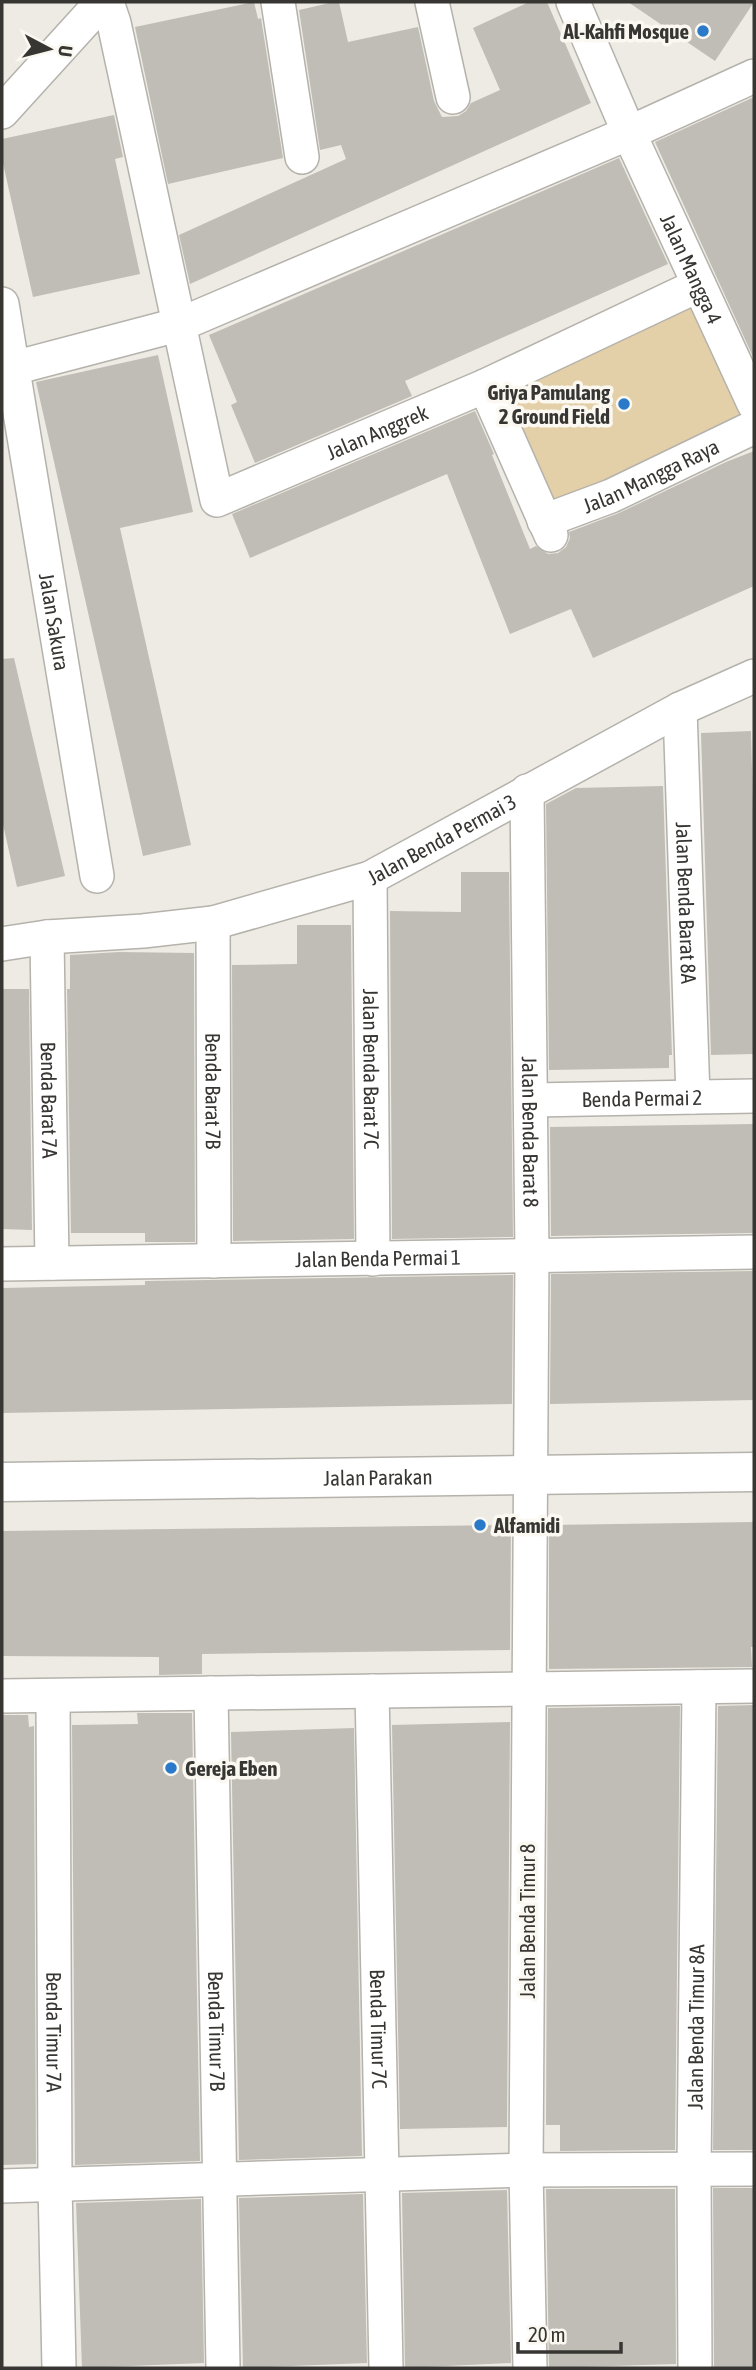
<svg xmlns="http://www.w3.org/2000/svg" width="756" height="2370" viewBox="0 0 756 2370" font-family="'Asap Condensed',sans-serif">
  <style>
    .green { fill: #e3d0a8 }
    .building { fill: #c0bdb6 }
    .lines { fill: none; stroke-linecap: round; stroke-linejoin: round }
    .minor-casing { stroke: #b5b2ac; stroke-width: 36 }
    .tertiary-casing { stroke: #b5b2ac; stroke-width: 41 }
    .minor { stroke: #fff; stroke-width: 33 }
    .tertiary { stroke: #fff; stroke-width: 38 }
    .poi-dot { fill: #2a7ac9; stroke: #fbf8f1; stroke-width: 2.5 }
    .labels { text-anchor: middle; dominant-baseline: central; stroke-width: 7; stroke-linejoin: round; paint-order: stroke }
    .poi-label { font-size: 21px; font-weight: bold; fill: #373633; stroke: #fbf8f1; text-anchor: end }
    .street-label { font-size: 21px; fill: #373633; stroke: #fbf8f1 }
  </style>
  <rect width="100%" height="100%" fill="#eeebe4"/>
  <path class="green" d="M 693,302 L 747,417 L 551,505 L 502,392 Z"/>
  <path class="building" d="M 254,2 L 258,19 L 261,18 L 283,158 L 168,184 L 135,27 Z
    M 334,2 L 339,2 L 348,42 L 418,27 L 434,101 L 442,117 L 458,116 L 466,111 L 471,103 L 500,90 L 473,28 L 529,2 L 547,2 L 591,103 L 190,284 L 179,235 L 346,159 L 341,145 L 320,150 L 299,10 Z
    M 628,2 L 754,2 L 715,61 Z
    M 754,97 L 754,359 L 655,142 Z
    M 114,115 L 123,157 L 115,159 L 140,274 L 33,297 L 2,159 L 2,139 Z
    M 619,158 L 668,264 L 405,381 L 412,396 L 255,463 L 231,405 L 237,402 L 209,335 Z
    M 158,355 L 193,512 L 120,528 L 191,845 L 143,856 L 36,382 Z
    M 475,411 L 494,454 L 492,455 L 530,549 L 536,546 L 548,554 L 558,553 L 566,547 L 570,538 L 569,532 L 619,513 L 726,462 L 754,451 L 754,586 L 593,658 L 571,609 L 510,634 L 447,474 L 250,558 L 232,514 Z
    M 14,658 L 65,876 L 17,887 L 2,820 L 2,659 Z
    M 751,731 L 754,853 L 754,1054 L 711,1055 L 701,733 Z
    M 663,786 L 672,1055 L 669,1055 L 669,1068 L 549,1070 L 546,804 L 576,788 Z
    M 461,872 L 509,872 L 513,1237 L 392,1239 L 390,911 L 461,912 Z
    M 297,925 L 351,925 L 354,1239 L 233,1241 L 232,965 L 297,964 Z
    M 119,952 L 194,953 L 195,1242 L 145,1242 L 145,1233 L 71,1233 L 67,989 L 70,989 L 70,955 Z
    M 2,989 L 29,989 L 32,1230 L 2,1229 Z
    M 754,1124 L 754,1233 L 551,1236 L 550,1127 Z
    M 754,1271 L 754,1400 L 550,1404 L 551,1274 Z
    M 513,1275 L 512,1404 L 2,1413 L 2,1288 L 145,1285 L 145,1281 Z
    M 754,1522 L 754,1647 L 751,1647 L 752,1667 L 549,1669 L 549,1525 Z
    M 511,1525 L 510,1650 L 202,1654 L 202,1674 L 159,1675 L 159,1657 L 2,1656 L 2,1531 Z
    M 754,1705 L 754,2150 L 713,2150 L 718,1706 Z
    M 680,1706 L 675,2150 L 560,2151 L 560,2125 L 546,2125 L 548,1708 Z
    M 137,1713 L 192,1713 L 200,2161 L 75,2165 L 72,1725 L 138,1724 Z
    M 2,1715 L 28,1715 L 29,1727 L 34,1726 L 36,2164 L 2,2165 Z
    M 510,1722 L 507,2127 L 400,2129 L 392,1725 Z
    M 354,1728 L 362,2156 L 239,2160 L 231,1732 Z
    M 713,2188 L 754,2188 L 754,2367 L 714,2368 Z
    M 546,2189 L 675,2189 L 676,2364 L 549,2368 Z
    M 507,2190 L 511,2363 L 405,2368 L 402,2193 Z
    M 363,2194 L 367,2363 L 243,2368 L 239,2198 Z
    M 201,2199 L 204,2363 L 82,2368 L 76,2203 Z"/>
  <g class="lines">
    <g class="minor-casing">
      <g id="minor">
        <path id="s1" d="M 107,2 L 114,23 L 217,500 L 485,386 L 699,285"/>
        <path d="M 278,2 L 302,157"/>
        <path d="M 432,2 L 453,97"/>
        <path id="s2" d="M 573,2 L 629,133 L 754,404"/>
        <path d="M 2,112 L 102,2"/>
        <path id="s3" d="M 2,304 L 97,876"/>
        <path d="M 2,371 L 181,324 L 629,133 L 754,76"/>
        <path d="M 485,386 L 551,535"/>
        <path id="s4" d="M 544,521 L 611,496 L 754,427"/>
        <path id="s5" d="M 680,709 L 693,1097"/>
        <path id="s6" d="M 527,791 L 532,1256 L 526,2170 L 530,2368"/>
        <path id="s7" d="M 370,878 L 373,1259"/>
        <path id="s8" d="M 213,923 L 214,1261"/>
        <path id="s9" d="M 47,937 L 52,1263"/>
        <path id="s10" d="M 2,944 L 47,937 L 143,931 L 213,923 L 370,878 L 680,709 L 754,676"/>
        <path id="s11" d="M 532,1100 L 754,1096"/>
        <path id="s12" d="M 2,1264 L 754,1252"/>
        <path id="s13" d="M 372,1691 L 386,2368"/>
        <path id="s14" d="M 211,1693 L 223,2368"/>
        <path d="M 2,1696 L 754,1686"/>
        <path id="s15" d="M 53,1696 L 55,2185 L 59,2368"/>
        <path d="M 2,2186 L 526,2170 L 754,2169"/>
        <path id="s16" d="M 695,2368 L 694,2170 L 699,1687"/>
      </g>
    </g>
    <g class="tertiary-casing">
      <g id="tertiary">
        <path id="s17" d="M 2,1482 L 754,1472"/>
      </g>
    </g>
    <use href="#minor" class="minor"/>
    <use href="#tertiary" class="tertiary"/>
  </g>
  <g class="poi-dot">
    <circle cx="703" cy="31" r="7"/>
    <circle cx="624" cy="404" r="7"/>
    <circle cx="480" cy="1525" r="7"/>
    <circle cx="171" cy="1768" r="7"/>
  </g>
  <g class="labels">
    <g class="poi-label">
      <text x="689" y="31">Al-Kahfi Mosque</text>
      <text x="610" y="392">Griya Pamulang<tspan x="610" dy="24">2 Ground Field</tspan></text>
      <text x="494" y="1525" text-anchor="start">Alfamidi</text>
      <text x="185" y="1768" text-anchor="start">Gereja Eben</text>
    </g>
    <g class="street-label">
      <text stroke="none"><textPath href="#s2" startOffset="292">Jalan Mangga 4</textPath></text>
      <text stroke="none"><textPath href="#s1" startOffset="684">Jalan Anggrek</textPath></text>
      <text stroke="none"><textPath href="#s4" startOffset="116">Jalan Mangga Raya</textPath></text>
      <text stroke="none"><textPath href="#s3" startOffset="322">Jalan Sakura</textPath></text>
      <text stroke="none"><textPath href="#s10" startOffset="457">Jalan Benda Permai 3</textPath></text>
      <text stroke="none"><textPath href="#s5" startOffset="194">Jalan Benda Barat 8A</textPath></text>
      <text stroke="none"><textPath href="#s7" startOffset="191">Jalan Benda Barat 7C</textPath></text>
      <text stroke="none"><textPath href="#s8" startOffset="168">Benda Barat 7B</textPath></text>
      <text stroke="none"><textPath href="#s11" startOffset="110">Benda Permai 2</textPath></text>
      <text stroke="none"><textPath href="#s9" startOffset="163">Benda Barat 7A</textPath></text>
      <text stroke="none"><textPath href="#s6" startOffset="341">Jalan Benda Barat 8</textPath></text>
      <text stroke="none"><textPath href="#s12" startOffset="376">Jalan Benda Permai 1</textPath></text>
      <text stroke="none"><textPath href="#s17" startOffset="376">Jalan Parakan</textPath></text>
      <text transform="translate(527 1921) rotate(-90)">Jalan Benda Timur 8</text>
      <text stroke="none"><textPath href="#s16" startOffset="341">Jalan Benda Timur 8A</textPath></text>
      <text stroke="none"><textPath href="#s13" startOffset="338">Benda Timur 7C</textPath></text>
      <text stroke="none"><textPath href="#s14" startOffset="338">Benda Timur 7B</textPath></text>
      <text stroke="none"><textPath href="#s15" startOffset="336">Benda Timur 7A</textPath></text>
    </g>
  </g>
  <rect width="756" height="2370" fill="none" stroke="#373633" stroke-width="7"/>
  <g transform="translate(49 49) rotate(97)" stroke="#fbf8f1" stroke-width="5" paint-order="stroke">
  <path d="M0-5L12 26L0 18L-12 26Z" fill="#373633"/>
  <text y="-10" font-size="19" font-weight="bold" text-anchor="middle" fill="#373633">U</text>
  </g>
  <path d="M518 2342v10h103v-10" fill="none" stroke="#373633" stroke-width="3.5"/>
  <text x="528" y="2342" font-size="21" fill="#373633" stroke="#fbf8f1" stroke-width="5" paint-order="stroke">20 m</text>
</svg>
